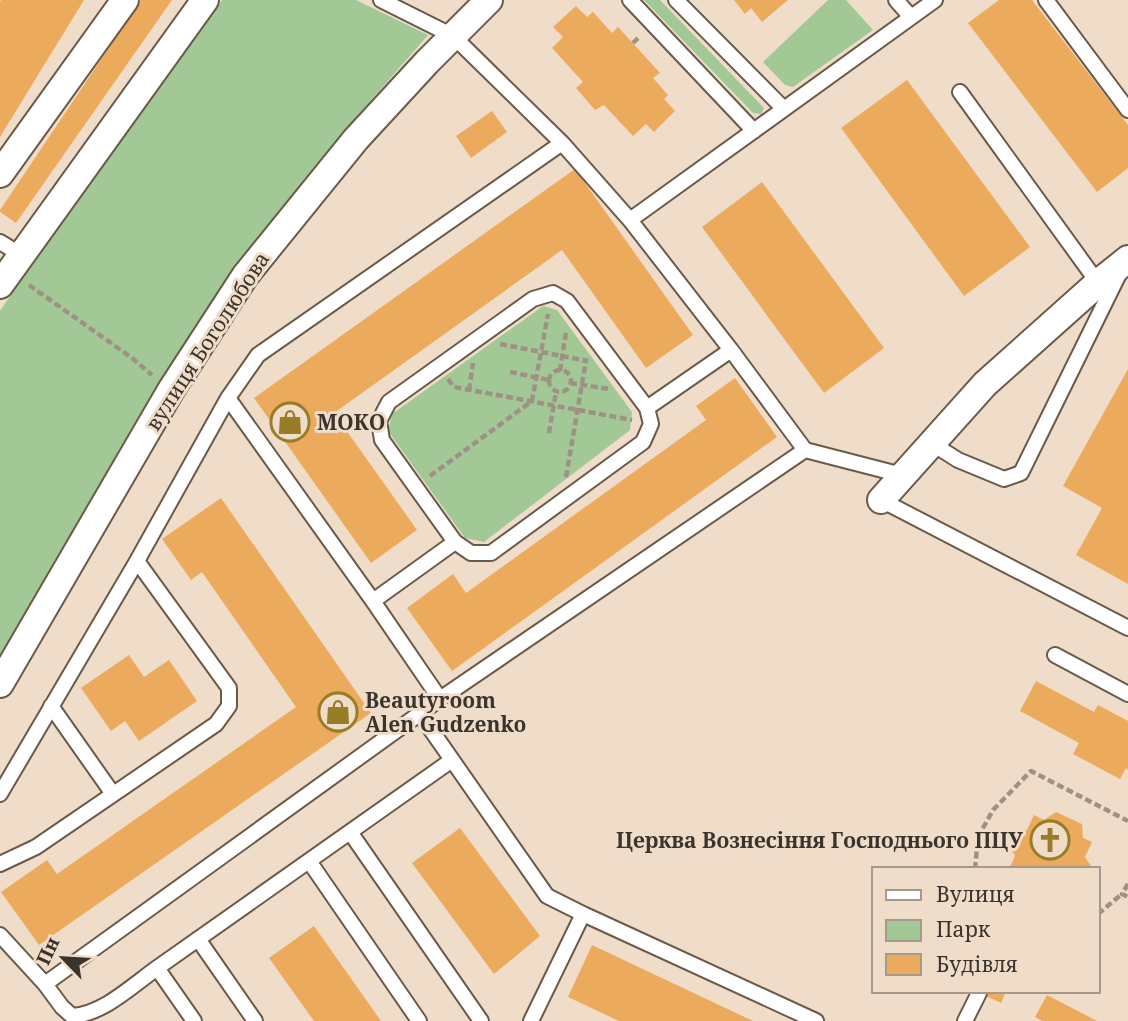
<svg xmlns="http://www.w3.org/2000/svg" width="1128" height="1021" viewBox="0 0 1128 1021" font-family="'Noto Serif',serif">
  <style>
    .green { fill: #a2c896 }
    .building { fill: #ecaa5c }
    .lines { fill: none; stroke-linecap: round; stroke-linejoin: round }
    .lane-casing { stroke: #695a4a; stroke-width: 18 }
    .street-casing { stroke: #695a4a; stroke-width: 30 }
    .path { stroke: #9f9285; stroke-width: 4.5; stroke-dasharray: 7 3.5; stroke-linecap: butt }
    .lane { stroke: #fff; stroke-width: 14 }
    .street { stroke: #fff; stroke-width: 26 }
    .labels { text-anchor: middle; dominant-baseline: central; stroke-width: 6; stroke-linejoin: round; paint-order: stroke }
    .street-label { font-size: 21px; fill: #3b342d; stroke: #efddca }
    .poi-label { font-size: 21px; font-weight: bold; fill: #3b342d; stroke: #efddca; text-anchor: start }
  </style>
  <rect width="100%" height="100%" fill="#efddca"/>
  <path class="green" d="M 222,0 L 356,0 L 428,35 L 333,144 L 239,268 L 0,663 L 0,311 L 58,226 Z
    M 644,0 L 660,0 L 764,108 L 761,114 L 753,113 Z
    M 828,0 L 846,0 L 873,30 L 793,87 L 785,85 L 763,62 Z
    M 543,306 L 557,310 L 632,412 L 630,430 L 484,542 L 465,538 L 388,431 L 392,414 Z"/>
  <path class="building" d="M 1,0 L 84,0 L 0,137 L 0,2 Z
    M 141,0 L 172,0 L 16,223 L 0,212 L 0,210 Z
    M 734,0 L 788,0 L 762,22 L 751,8 L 745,14 Z
    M 999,0 L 1032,0 L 1128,125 L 1128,168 L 1097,192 L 968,23 Z
    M 576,6 L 587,17 L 593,12 L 612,33 L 618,27 L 660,73 L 653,78 L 668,95 L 664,99 L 675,111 L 654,132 L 646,124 L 633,136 L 604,105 L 595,110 L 576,88 L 583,82 L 552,48 L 563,37 L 553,27 Z
    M 907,80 L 1030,247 L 964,296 L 841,128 Z
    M 492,111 L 507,132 L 471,158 L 456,136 Z
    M 575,169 L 693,335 L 646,368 L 562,250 L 334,413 L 417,530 L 371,563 L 254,398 Z
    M 762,182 L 884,348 L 824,393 L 702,227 Z
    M 1128,369 L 1128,584 L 1076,555 L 1102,508 L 1063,486 Z
    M 735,378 L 777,437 L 452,671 L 407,608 L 453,574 L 466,593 L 706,420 L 696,406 Z
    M 221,498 L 371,713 L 39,945 L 1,892 L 47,860 L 57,874 L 296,707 L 202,572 L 191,580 L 162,539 Z
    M 129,655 L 144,677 L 169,660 L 197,701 L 139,741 L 125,721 L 111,731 L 81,688 Z
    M 1036,681 L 1094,712 L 1098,705 L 1128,721 L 1128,770 L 1126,768 L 1120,779 L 1073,754 L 1079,743 L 1020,711 Z
    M 1056,812 L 1082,824 L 1083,838 L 1092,842 L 1085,857 L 1091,866 L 1089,869 L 1009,869 L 1015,856 L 1010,846 L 1016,832 L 1027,830 L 1034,815 L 1044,820 Z
    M 460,828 L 540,936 L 494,974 L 412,863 Z
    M 314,926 L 381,1021 L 314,1021 L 269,958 Z
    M 592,945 L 753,1021 L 619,1021 L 568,997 Z
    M 976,991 L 1006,991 L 1001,1003 Z
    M 1047,995 L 1097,1021 L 1042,1021 L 1035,1017 Z"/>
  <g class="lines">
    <g class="lane-casing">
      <path id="lane" d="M 381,0 L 453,36 L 562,143
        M 630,0 L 754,131
        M 676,0 L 784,109
        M 896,0 L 911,17
        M 1046,0 L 1128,110
        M 960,92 L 1098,283
        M 630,220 L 935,0
        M 0,242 L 21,255
        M 228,398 L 373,601 L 440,699
        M 931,443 L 958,460 L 1004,479 L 1021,473 L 1120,272
        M 881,500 L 1128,628
        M 455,542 L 382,440 L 379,421 L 389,402 L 533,299 L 553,293 L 567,301 L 647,408
        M 373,601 L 455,542 L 471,553 L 491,553 L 643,442 L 651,424 L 647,408 L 731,350
        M 1055,655 L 1128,694
        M 51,706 L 113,794
        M 420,714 L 547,896 L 583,914 L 531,1021
        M 0,794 L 137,561 L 228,398 L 258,355 L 562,143 L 630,220 L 731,350 L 805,450
        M 350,832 L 481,1021
        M 309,861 L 419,1021
        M 0,864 L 36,847 L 216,724 L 229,706 L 229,688 L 137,561
        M 583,914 L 816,1021
        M 0,935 L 45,984 L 440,699 L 805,450 L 902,475
        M 198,939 L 255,1021
        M 157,968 L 452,760
        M 45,984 L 62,1007 L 72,1016 C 103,1014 132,986 157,968 L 194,1021
        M 965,1021 L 979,993"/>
    </g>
    <g class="street-casing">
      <path id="street" d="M 0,174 L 125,0
        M 0,285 L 205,0
        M 881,500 L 985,384 L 1098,283 L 1128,259
        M 0,684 L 171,390 L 245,276 L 356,139 L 427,62 L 489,0"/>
    </g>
    <path class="path" d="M 633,43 L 640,36
      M 29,285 L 132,358 L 152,375
      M 500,344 L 588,361
      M549 381a11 11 0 1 1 22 0a11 11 0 1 1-22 0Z
      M 560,371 L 566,332
      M 510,372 L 549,380
      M 448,379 L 454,387 L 632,420
      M 570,383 L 610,389
      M 469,390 L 473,363
      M 549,433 L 556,392
      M 430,476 L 532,401 L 548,314
      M 566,477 L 586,360
      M 975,869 L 978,837 L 993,810 L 1031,771 L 1128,821
      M 1128,884 L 1122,894 L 1128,897
      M 1098,914 L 1122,894"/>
    <use href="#lane" class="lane"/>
    <use href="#street" class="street"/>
  </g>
  <defs>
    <g id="shop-ring" transform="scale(2.0125)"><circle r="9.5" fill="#efddca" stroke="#977d25" stroke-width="1.5"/><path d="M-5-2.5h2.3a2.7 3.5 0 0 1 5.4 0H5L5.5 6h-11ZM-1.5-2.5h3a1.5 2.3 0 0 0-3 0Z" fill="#977d25"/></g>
    <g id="church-ring" transform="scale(2.0125)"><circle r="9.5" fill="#efddca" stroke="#977d25" stroke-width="1.5"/><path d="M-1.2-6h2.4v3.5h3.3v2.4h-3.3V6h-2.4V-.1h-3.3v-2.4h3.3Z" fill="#977d25"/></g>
  </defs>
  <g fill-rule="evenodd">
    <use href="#shop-ring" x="290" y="422"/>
    <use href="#shop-ring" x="338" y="712"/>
    <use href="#church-ring" x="1050" y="840"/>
  </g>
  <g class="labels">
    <g class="street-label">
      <text transform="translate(207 341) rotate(-57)">вулиця Боголюбова</text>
    </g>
    <g class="poi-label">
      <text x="317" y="422">МОКО</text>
      <text x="365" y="700">Beautyroom<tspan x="365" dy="24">Alen Gudzenko</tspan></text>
      <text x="1023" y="840" text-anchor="end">Церква Вознесіння Господнього ПЦУ</text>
    </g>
  </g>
  <rect x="872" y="867" width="228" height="126" fill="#efddca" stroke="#a7998b" stroke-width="2"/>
  <rect x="886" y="890" width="35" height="10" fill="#ffffff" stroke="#a7998b" stroke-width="2"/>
  <text x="936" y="902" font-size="21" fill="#3b342d">Вулиця</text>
  <rect x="886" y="920" width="35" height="21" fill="#a2c896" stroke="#a7998b" stroke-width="2"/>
  <text x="936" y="937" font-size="21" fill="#3b342d">Парк</text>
  <rect x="886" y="954" width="35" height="21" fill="#ecaa5c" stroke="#a7998b" stroke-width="2"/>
  <text x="936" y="972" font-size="21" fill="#3b342d">Будівля</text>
  <g transform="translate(63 958) rotate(295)" stroke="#efddca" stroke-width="5" paint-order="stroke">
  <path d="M0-5L12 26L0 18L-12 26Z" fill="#3b342d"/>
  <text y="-10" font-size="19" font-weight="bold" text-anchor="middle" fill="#3b342d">Пн</text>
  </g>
</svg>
